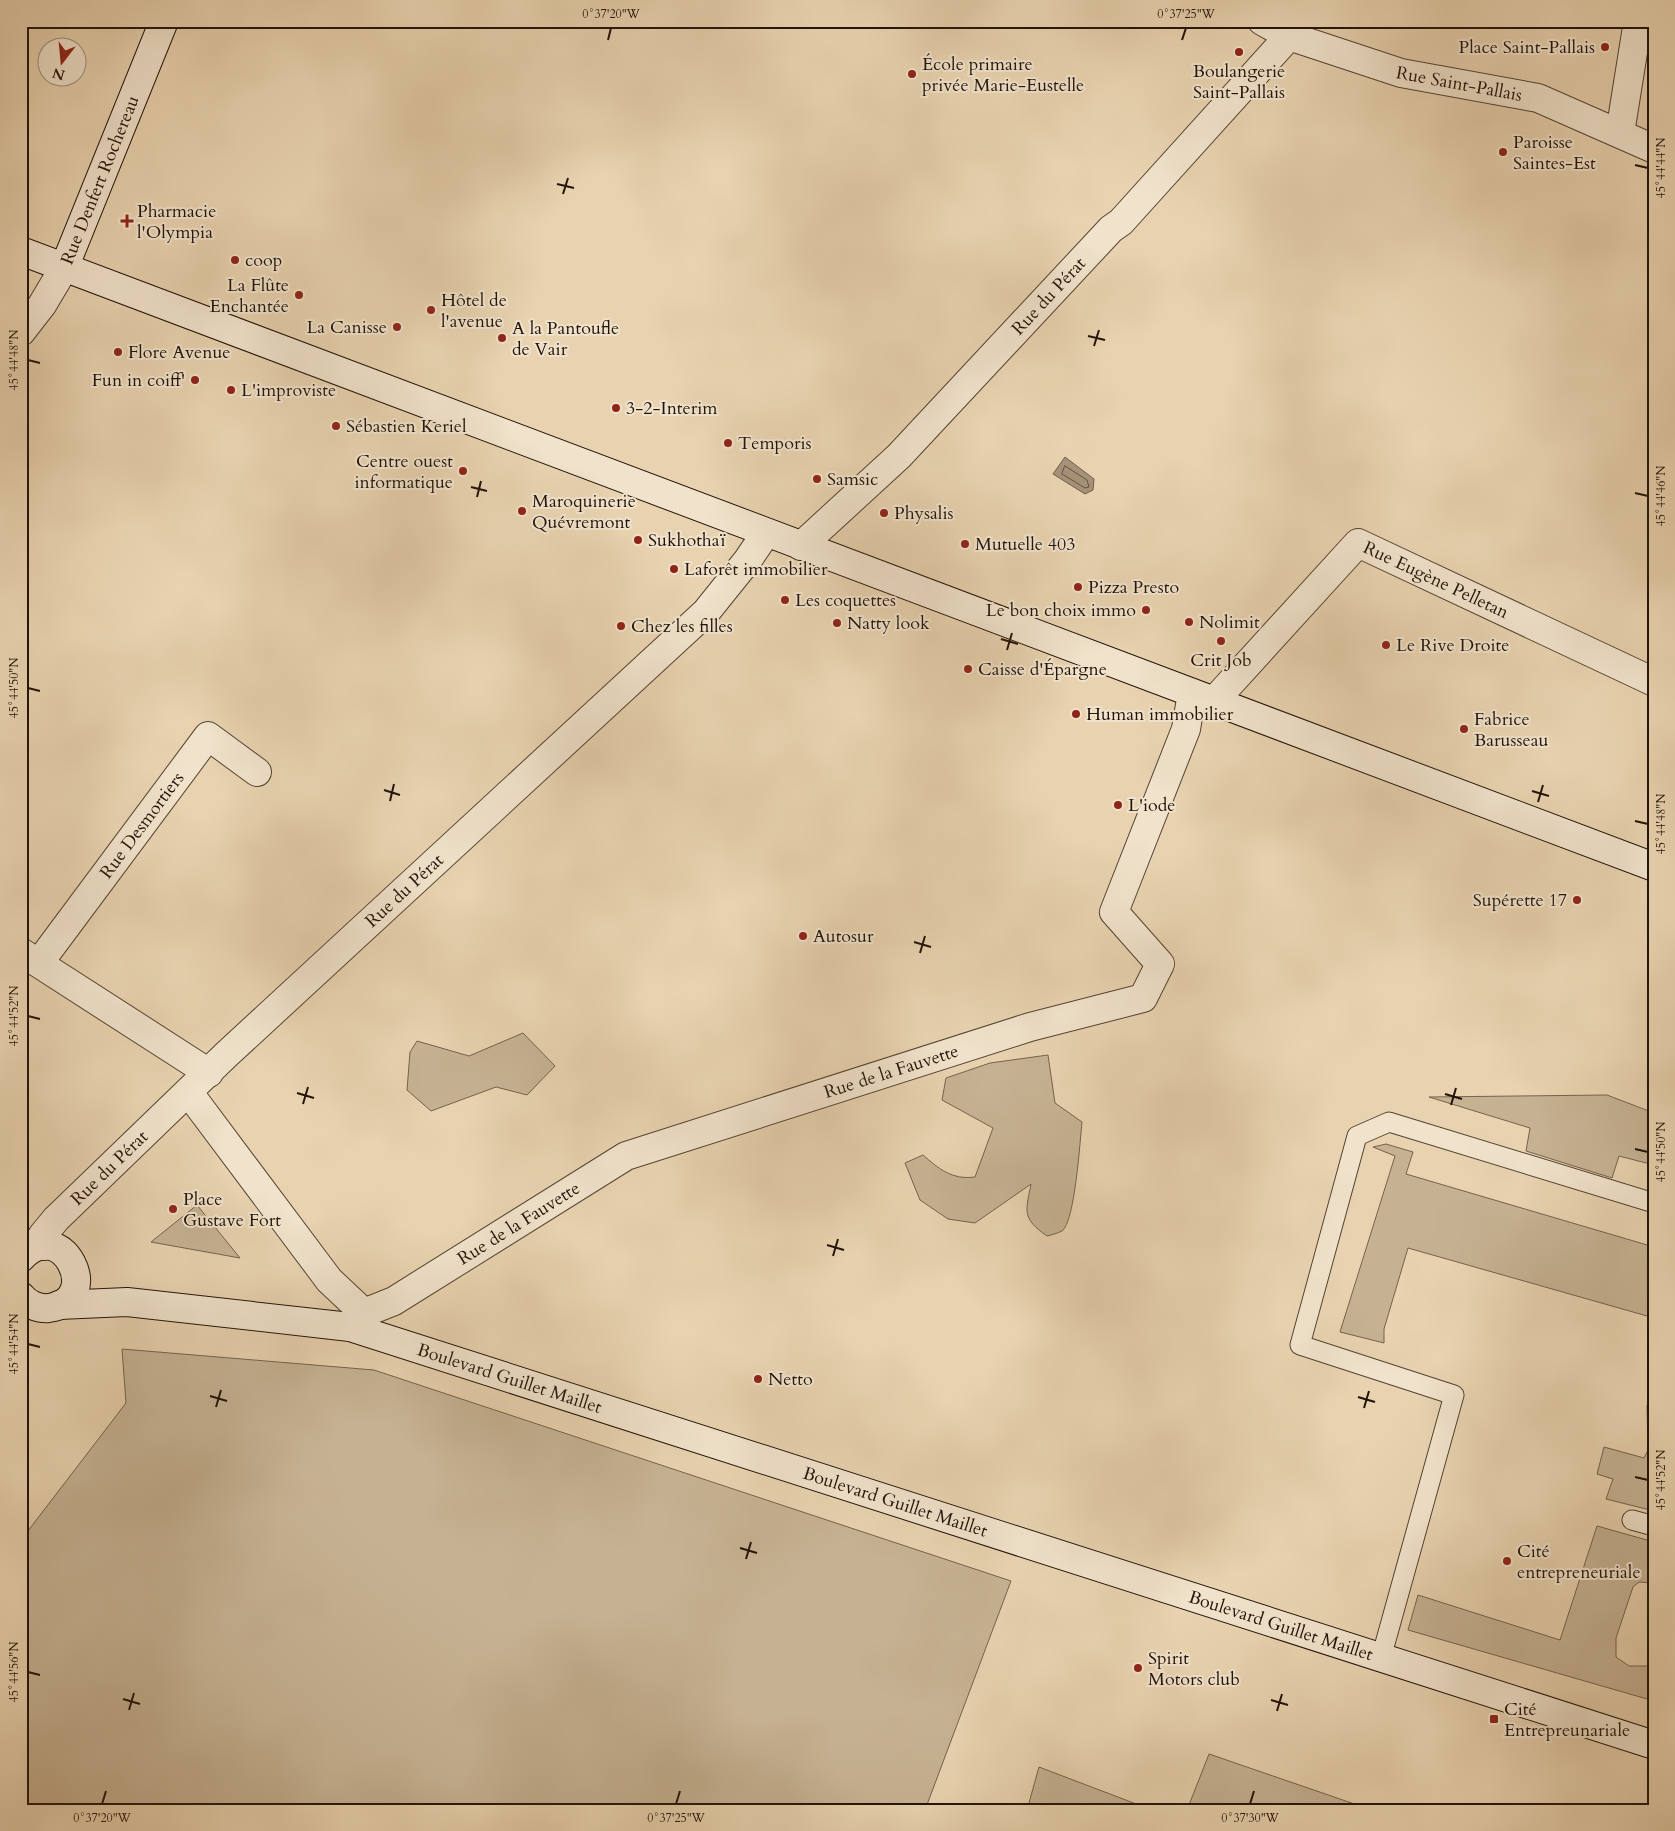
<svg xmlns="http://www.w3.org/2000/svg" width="1675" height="1831" viewBox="0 0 1675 1831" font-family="Cardo,serif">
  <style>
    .green { fill: #c6b293; stroke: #74624e }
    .water { fill: #a59177; stroke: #715f4b }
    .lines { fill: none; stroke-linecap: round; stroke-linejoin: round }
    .shore { stroke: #645240; stroke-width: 1 }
    .lane-casing { stroke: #544332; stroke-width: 21 }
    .street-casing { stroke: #544332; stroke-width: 30 }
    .secondary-casing { stroke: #221309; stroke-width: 30 }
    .lane { stroke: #f0e2cb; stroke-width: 19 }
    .street { stroke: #f0e2cb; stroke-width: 28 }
    .secondary { stroke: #f0e2cb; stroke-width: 28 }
    .ticks { fill: none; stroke: #221309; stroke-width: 2 }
    .poi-dot { fill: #8f2418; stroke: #f0e2cb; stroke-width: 2 }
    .labels { text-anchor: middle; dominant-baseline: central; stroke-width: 4; stroke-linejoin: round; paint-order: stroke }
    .poi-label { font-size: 18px; fill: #221309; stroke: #f0e2cb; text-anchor: start }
    .street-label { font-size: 18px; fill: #221309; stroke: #f0e2cb }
    .neatline { fill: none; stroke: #221309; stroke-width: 2 }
    .ticks-label { font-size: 12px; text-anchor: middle; fill: #221309 }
  </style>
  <rect width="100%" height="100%" fill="#e8d2af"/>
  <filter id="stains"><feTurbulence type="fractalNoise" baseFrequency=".004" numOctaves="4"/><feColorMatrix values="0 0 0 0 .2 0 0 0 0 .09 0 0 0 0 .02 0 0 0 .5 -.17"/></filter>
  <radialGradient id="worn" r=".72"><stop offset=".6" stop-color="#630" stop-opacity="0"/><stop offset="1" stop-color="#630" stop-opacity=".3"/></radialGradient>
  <path class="green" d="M 523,1033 L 555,1066 L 527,1095 L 496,1087 L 431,1111 L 407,1090 L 410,1052 L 417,1041 L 469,1056 Z
    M 1048,1055 L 1055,1103 L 1082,1122 C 1080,1140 1075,1222 1062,1231 C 1058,1233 1052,1235 1047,1236 C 1021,1218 1026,1211 1031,1184 L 975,1223 L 948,1219 L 920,1200 L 905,1163 L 923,1155 C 939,1169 952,1180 975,1177 L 993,1128 L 942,1100 L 946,1078 L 990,1063 Z
    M 1607,1095 L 1654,1113 L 1654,1165 L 1619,1156 L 1612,1178 L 1526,1151 L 1530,1128 L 1429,1097 Z
    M 1386,1144 L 1413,1152 L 1406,1174 L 1654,1247 L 1654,1318 L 1408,1248 L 1384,1329 L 1384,1343 L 1340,1332 L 1395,1156 L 1373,1147 Z
    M 197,1205 L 240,1258 L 151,1242 Z
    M 122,1349 L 374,1370 L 1011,1581 L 925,1810 L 21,1810 L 21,1540 L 126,1403 Z
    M 1647,1405 L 1654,1407 L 1654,1511 L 1606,1499 L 1613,1479 L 1597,1474 L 1604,1447 L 1644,1458 L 1648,1450 Z
    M 1597,1526 L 1654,1542 L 1654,1583 L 1639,1582 L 1633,1587 L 1616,1638 L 1616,1657 L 1629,1666 L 1654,1666 L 1654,1698 L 1647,1699 L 1408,1630 L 1418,1595 L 1560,1640 Z
    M 1209,1754 L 1372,1810 L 1187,1810 Z
    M 1039,1767 L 1152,1810 L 1027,1810 Z"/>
  <path class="water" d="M 1065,457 L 1094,479 L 1093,490 L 1085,494 L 1053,474 Z"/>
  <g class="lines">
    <path class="shore" d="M 1065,466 L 1087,480 L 1089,487 L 1085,488 L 1062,474 Z"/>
    <g class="lane-casing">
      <path id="lane" d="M 1632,1520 L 1654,1526
        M 1381,1658 L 1454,1395 L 1300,1345 L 1357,1136 L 1389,1122 L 1654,1203"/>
    </g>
    <g class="street-casing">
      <g id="street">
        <path id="s1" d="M 1262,21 L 1289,36 L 1401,73 L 1538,98 L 1654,149"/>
        <path d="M 1620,133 L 1638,21"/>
        <path d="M 21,332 L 42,305 L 64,268"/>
        <path id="s2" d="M 801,546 L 899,456 L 1111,229 L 1121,222 L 1289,36"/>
        <path id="s3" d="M 1214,701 L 1358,543 L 1654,682"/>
        <path d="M 21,952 L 209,1073"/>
        <path id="s4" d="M 39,963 L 208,736 L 257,772"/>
        <path d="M 189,1093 L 329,1280 L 364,1313"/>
        <path id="s5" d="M 44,1246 L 42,1236 L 56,1219 L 227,1054 L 706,612 L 747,561 L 766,533"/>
        <path id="s6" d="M 350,1327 L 364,1313 L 394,1301 L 626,1156 L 1030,1027 L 1143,998 L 1160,964 L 1114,912 L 1186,729 L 1192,693"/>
      </g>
    </g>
    <g class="secondary-casing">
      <g id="secondary">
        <path d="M 21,251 L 1654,867"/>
        <path id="s7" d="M 64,268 L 164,21"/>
        <path d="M 21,1258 C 61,1213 106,1300 49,1308 C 38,1309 27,1304 21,1296"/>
        <path id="s8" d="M 59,1305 L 127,1302 L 350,1327 L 1654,1745"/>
      </g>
    </g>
    <use href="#lane" class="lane"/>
    <use href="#street" class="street"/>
    <use href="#secondary" class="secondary"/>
  </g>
  <path class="ticks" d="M 608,40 L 611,28M 1182,40 L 1186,28M 1635,165 L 1648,168M 557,184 L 574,188M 563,194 L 568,178M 1088,336 L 1105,340M 1094,346 L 1099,330M 28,360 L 40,363M 471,487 L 487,491M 1635,493 L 1648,496M 477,497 L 481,481M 1001,639 L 1018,644M 1007,650 L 1012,633M 28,688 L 40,691M 384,790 L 400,795M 1532,791 L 1549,796M 390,801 L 394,784M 1538,802 L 1543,785M 1635,821 L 1648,824M 914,942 L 931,947M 920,953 L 925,936M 28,1016 L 40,1019M 297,1093 L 314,1098M 1445,1094 L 1462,1099M 303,1104 L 308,1087M 1451,1105 L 1456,1088M 1635,1149 L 1648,1152M 827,1245 L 844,1250M 833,1256 L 838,1239M 28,1344 L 40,1347M 210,1396 L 227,1401M 1358,1397 L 1375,1402M 216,1407 L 221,1390M 1364,1408 L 1369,1391M 1635,1477 L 1648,1480M 740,1548 L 757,1553M 746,1559 L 751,1542M 28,1672 L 40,1675M 123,1699 L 140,1704M 1271,1700 L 1288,1705M 129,1710 L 134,1693M 1277,1711 L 1282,1694M 102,1804 L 106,1791M 676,1804 L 680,1791M 1250,1804 L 1254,1791"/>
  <g class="poi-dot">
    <circle cx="1605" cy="47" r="5"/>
    <circle cx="1239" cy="52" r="5"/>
    <circle cx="912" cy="74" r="5"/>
    <circle cx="1503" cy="152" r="5"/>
    <path d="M124.5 213.5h5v5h5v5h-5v5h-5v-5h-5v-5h5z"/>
    <circle cx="235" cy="260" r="5"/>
    <circle cx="299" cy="295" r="5"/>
    <circle cx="431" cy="310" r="5"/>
    <circle cx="397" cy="327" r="5"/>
    <circle cx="502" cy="338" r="5"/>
    <circle cx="118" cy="352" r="5"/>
    <circle cx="195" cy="380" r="5"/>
    <circle cx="231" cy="390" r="5"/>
    <circle cx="616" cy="408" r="5"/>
    <circle cx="336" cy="426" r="5"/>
    <circle cx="728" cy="443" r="5"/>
    <circle cx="463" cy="471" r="5"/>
    <circle cx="817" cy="479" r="5"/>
    <circle cx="522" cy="511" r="5"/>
    <circle cx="884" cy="513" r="5"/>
    <circle cx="638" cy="540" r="5"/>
    <circle cx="965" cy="544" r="5"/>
    <circle cx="674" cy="569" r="5"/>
    <circle cx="1078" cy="587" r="5"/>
    <circle cx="785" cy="600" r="5"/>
    <circle cx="1146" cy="610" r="5"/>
    <circle cx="1189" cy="622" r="5"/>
    <circle cx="837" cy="623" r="5"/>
    <circle cx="621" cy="626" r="5"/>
    <circle cx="1221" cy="641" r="5"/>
    <circle cx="1386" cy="645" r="5"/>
    <circle cx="968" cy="669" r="5"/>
    <circle cx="1076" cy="714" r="5"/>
    <circle cx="1464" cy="729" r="5"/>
    <circle cx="1118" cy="805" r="5"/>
    <circle cx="1577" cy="900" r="5"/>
    <circle cx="803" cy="936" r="5"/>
    <circle cx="173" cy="1209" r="5"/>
    <circle cx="758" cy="1379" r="5"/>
    <circle cx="1507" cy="1561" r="5"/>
    <circle cx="1138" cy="1668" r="5"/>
    <rect x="1489" y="1714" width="10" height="10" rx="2.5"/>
  </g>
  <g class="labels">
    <g class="poi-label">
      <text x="1595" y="47" text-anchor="end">Place Saint-Pallais</text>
      <text x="922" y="64">École primaire<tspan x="922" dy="21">privée Marie-Eustelle</tspan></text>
      <text x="1239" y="71" text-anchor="middle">Boulangerie<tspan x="1239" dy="21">Saint-Pallais</tspan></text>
      <text x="1513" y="142">Paroisse<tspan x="1513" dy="21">Saintes-Est</tspan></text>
      <text x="137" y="211">Pharmacie<tspan x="137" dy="21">l'Olympia</tspan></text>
      <text x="245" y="260">coop</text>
      <text x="289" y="285" text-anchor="end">La Flûte<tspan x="289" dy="21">Enchantée</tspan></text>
      <text x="441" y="300">Hôtel de<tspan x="441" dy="21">l'avenue</tspan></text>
      <text x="387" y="327" text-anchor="end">La Canisse</text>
      <text x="512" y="328">A la Pantoufle<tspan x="512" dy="21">de Vair</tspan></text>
      <text x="128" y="352">Flore Avenue</text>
      <text x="185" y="380" text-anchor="end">Fun in coiff'</text>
      <text x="241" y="390">L'improviste</text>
      <text x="626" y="408">3-2-Interim</text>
      <text x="346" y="426">Sébastien Keriel</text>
      <text x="738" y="443">Temporis</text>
      <text x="453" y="461" text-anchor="end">Centre ouest<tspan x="453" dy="21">informatique</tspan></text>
      <text x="827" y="479">Samsic</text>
      <text x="532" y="501">Maroquinerie<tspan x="532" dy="21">Quévremont</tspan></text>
      <text x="894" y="513">Physalis</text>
      <text x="648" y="540">Sukhothaï</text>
      <text x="975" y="544">Mutuelle 403</text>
      <text x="684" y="569">Laforêt immobilier</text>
      <text x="1088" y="587">Pizza Presto</text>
      <text x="795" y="600">Les coquettes</text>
      <text x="1136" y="610" text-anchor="end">Le bon choix immo</text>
      <text x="1199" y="622">Nolimit</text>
      <text x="847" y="623">Natty look</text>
      <text x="631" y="626">Chez les filles</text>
      <text x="1396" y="645">Le Rive Droite</text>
      <text x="1221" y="660" text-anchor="middle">Crit Job</text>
      <text x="978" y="669">Caisse d'Épargne</text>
      <text x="1086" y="714">Human immobilier</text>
      <text x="1474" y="719">Fabrice<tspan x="1474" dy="21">Barusseau</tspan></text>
      <text x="1128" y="805">L'iode</text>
      <text x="1567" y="900" text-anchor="end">Supérette 17</text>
      <text x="813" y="936">Autosur</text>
      <text x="183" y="1199">Place<tspan x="183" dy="21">Gustave Fort</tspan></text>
      <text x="768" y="1379">Netto</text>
      <text x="1517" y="1551">Cité<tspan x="1517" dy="21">entrepreneuriale</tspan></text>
      <text x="1148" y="1658">Spirit<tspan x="1148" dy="21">Motors club</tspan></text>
      <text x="1504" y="1709">Cité<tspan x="1504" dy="21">Entrepreunariale</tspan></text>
    </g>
    <g class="street-label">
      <text stroke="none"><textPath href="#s1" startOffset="208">Rue Saint-Pallais</textPath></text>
      <text stroke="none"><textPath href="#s7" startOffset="95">Rue Denfert Rochereau</textPath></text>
      <text stroke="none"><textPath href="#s2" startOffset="352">Rue du Pérat</textPath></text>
      <text stroke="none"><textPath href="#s3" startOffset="300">Rue Eugène Pelletan</textPath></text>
      <text stroke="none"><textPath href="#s4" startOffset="172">Rue Desmortiers</textPath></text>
      <text stroke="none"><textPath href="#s5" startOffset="511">Rue du Pérat</textPath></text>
      <text stroke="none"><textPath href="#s6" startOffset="604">Rue de la Fauvette</textPath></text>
      <text stroke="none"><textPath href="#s5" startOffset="106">Rue du Pérat</textPath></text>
      <text stroke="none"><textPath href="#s6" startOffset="199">Rue de la Fauvette</textPath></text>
      <text stroke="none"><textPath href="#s8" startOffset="460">Boulevard Guillet Maillet</textPath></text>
      <text stroke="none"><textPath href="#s8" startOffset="865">Boulevard Guillet Maillet</textPath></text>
      <text stroke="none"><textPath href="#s8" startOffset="1270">Boulevard Guillet Maillet</textPath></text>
    </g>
  </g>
  <rect width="1675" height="1831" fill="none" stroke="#e8d2af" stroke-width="55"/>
  <g transform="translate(62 62) rotate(196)"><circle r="24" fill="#f0e2cb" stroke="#9e8f7d"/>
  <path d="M0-4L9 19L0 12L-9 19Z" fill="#8f2418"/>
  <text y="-8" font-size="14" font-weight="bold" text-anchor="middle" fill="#221309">N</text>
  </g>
  <rect x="28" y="28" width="1620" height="1776" class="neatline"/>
  <g class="ticks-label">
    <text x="611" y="18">0°37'20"W</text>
    <text x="1186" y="18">0°37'25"W</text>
    <text transform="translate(1661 168) rotate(-90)" y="4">45°44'44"N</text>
    <text transform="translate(14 360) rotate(-90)" y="4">45°44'48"N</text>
    <text transform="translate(1661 496) rotate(-90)" y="4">45°44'46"N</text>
    <text transform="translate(14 688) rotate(-90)" y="4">45°44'50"N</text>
    <text transform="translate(1661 824) rotate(-90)" y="4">45°44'48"N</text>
    <text transform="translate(14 1016) rotate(-90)" y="4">45°44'52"N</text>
    <text transform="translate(1661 1152) rotate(-90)" y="4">45°44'50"N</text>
    <text transform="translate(14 1344) rotate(-90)" y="4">45°44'54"N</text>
    <text transform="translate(1661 1480) rotate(-90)" y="4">45°44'52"N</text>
    <text transform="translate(14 1672) rotate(-90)" y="4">45°44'56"N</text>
    <text x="102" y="1822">0°37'20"W</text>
    <text x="676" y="1822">0°37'25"W</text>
    <text x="1250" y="1822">0°37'30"W</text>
  </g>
  <rect width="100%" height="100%" filter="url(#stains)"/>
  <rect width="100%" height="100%" fill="url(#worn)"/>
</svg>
